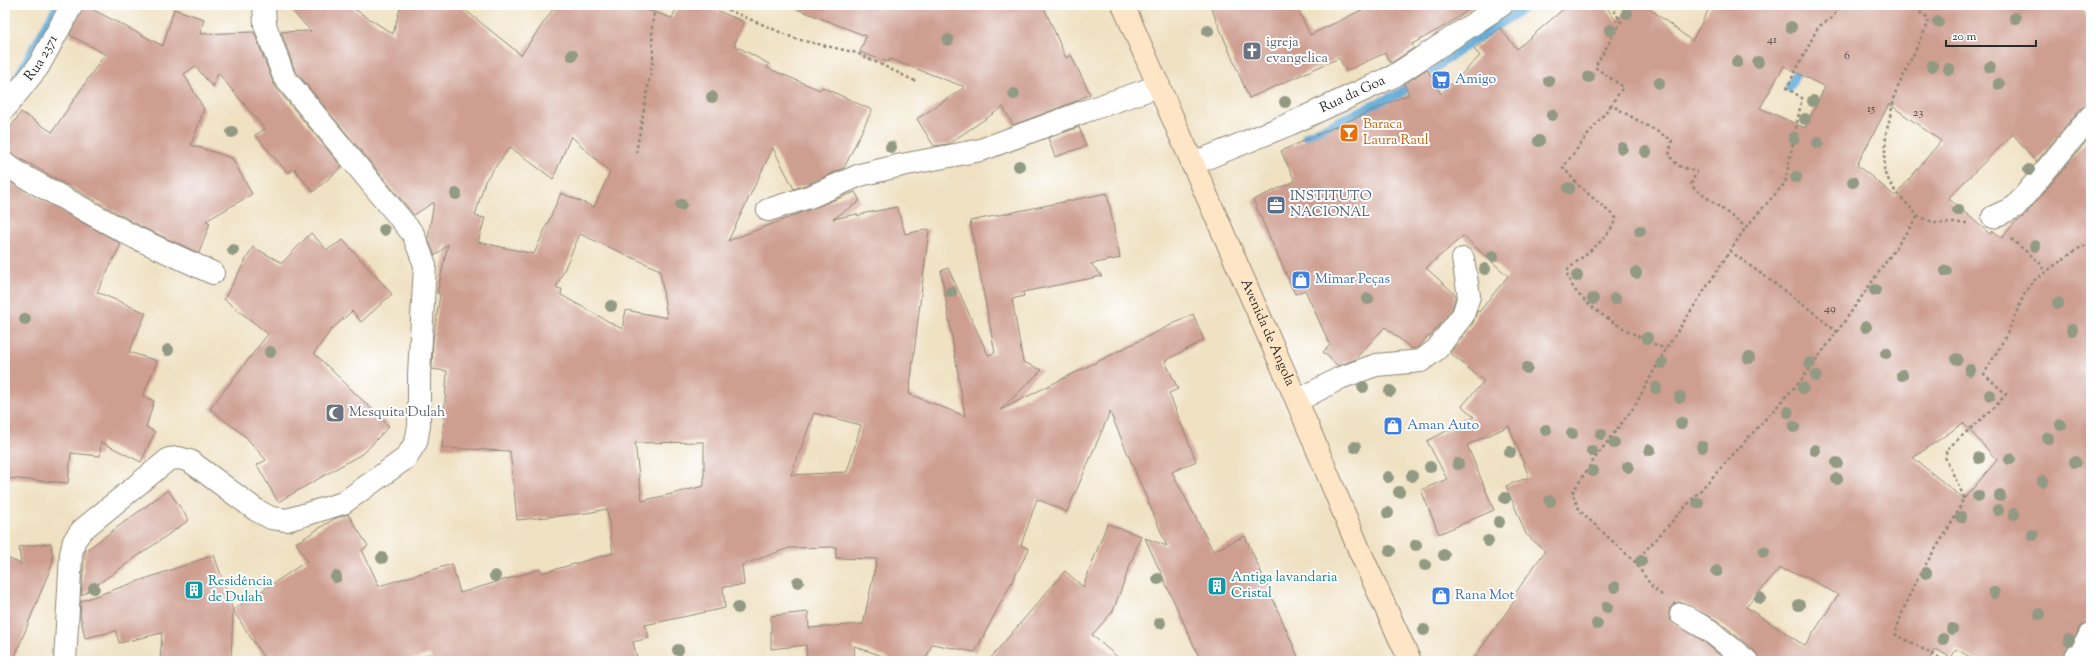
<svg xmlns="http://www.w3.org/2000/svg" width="2096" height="666" viewBox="0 0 2096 666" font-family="'Sorts Mill Goudy',serif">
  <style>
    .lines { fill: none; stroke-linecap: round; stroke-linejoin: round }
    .stream { stroke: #60aad8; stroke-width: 9 }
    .building { fill: #ce9e90; fill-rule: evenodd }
    .minor-casing { stroke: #8d8676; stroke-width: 24 }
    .tertiary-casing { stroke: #8d8676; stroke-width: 24 }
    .secondary-casing { stroke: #8d8676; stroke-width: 24 }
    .path { stroke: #8d8676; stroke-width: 2.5; stroke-dasharray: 3 3; stroke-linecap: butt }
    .minor { stroke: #fff; stroke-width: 22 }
    .tertiary { stroke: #fff; stroke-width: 22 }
    .secondary { stroke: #fee5c5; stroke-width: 22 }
    .tree { fill: #929a83 }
    .labels { text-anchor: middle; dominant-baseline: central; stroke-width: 4; stroke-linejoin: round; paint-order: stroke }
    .number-label { font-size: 12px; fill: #544844 }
    .worship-label { font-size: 14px; fill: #5b616d; stroke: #fff; text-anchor: start }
    .street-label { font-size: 14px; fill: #2b2b2b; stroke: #fff }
    .shop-label { font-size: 14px; fill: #366cbe; stroke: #fff; text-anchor: start }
    .food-label { font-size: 14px; fill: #c56008; stroke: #fff; text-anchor: start }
    .service-label { font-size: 14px; fill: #4e5e75; stroke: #fff; text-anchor: start }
    .culture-label { font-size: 14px; fill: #0d838f; stroke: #fff; text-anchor: start }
  </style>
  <rect width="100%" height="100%" fill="#fff"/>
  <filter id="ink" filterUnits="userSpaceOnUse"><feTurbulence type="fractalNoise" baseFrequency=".025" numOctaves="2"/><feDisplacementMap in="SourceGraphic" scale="8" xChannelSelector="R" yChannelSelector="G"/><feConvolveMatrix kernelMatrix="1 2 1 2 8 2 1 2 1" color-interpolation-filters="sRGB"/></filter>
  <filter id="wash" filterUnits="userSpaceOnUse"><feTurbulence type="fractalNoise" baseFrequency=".012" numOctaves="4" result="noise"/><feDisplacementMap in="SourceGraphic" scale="16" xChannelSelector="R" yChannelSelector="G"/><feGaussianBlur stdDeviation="0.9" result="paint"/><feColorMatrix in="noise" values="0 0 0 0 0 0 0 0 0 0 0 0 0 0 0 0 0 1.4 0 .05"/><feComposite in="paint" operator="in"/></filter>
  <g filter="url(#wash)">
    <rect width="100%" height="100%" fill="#efe1c2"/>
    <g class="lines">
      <path class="stream" d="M 16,80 L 58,5
        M 1789,88 L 1802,62
        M 1306,136 L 1400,93 L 1465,46 L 1529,5"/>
    </g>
    <g id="blocks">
      <path class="building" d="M 84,5 L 163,46 L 174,9 L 204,19 L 200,34 L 254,32 L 274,85 L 342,167 L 313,192 L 295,170 L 296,168 L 288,173 L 255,135 L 265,129 L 218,73 L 213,87 L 195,66 L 184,74 L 204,109 L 191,145 L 232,158 L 252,194 L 206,221 L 210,223 L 199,253 L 142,227 L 12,154 L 5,152 L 5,136 L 21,112 L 52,132 L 105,54 L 70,35 Z
        M 286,5 L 348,5 L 393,34 L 401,5 L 459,5 L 521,55 L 556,5 L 631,5 L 672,18 L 678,5 L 704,5 L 744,22 L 734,45 L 769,64 L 767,68 L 820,90 L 822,87 L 872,110 L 844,168 L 808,184 L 794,189 L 773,148 L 728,241 L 855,192 L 860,201 L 833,219 L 857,214 L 858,216 L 866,213 L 897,207 L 905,234 L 929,229 L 909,394 L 965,416 L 941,271 L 948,268 L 988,355 L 995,353 L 970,221 L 1107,193 L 1120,258 L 1091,264 L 1102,276 L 1023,292 L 1024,296 L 1012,299 L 1023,362 L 1042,370 L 1000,410 L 1193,314 L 1204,340 L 1165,361 L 1178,389 L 1169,393 L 1196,461 L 1172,472 L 1213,551 L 1245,536 L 1300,661 L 1201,661 L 1145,538 L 1167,546 L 1110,412 L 1067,512 L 1037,499 L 1021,545 L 1029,549 L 975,652 L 932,644 L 925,661 L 896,661 L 854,646 L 855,661 L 807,661 L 806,645 L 771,649 L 771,616 L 808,612 L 809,628 L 863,624 L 877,559 L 836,558 L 836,547 L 789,548 L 742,565 L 744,585 L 723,587 L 725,608 L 645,625 L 649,638 L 633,642 L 638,661 L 432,661 L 430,654 L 407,661 L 266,661 L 233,610 L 307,561 L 296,543 L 334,519 L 348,514 L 368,546 L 362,550 L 379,586 L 452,564 L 460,593 L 541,569 L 542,573 L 613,553 L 607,509 L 587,513 L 517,520 L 510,451 L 442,448 L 447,371 L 432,369 L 433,341 L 440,294 L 437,293 L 448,244 L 435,256 L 428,238 L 434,202 L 414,215 L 295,71 L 281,32 L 311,31 ZM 571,136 L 610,172 L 594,207 L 561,193 L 534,254 L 478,242 L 485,218 L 475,216 L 485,181 L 510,147 L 553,179 ZM 580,234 L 660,270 L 667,318 L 626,310 L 622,329 L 561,295 L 562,289 L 556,288 ZM 814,413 L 861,425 L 847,472 L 791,475 ZM 704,442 L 704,486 L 642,501 L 635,443 Z
        M 792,5 L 1043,5 L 1066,58 L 1071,55 L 1090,94 L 1074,102 L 1013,125 L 1003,107 L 948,144 L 934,146 L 917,119 L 965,87 L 890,59 L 888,62 L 860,52 L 866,36 L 792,7 Z
        M 1210,5 L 1296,5 L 1310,35 L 1372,5 L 1476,5 L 1445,26 L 1412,44 L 1414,48 L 1391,63 L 1385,53 L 1346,71 L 1339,58 L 1249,98 Z
        M 1568,5 L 1605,5 L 1616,21 L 1636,5 L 1645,5 L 1692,41 L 1711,5 L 2069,5 L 2091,19 L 2091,104 L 2081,108 L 2036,162 L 2013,134 L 1948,198 L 1990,234 L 1993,231 L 2002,238 L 2017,220 L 2018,221 L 2025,215 L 2091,136 L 2091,622 L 2085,623 L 2081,627 L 2063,654 L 2061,661 L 1977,661 L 1956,649 L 1951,658 L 1936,649 L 1928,661 L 1759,661 L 1755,651 L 1718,621 L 1681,602 L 1675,603 L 1670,608 L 1669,614 L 1670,620 L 1703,641 L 1727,661 L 1472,661 L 1515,600 L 1512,598 L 1545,551 L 1526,534 L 1506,486 L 1529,477 L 1509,426 L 1467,445 L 1494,510 L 1439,534 L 1421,490 L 1447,479 L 1427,441 L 1474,417 L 1462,406 L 1484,381 L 1450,353 L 1473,323 L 1477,311 L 1479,312 L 1508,276 L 1463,236 L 1426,268 L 1456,295 L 1452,309 L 1430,337 L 1428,336 L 1419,347 L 1412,349 L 1385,327 L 1354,360 L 1338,366 L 1323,352 L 1330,345 L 1305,290 L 1295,294 L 1253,200 L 1295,181 L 1281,151 L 1409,94 L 1404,84 L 1427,69 L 1441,94 L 1480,56 L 1474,49 L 1500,28 L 1517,49 ZM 1784,66 L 1825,87 L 1805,128 L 1760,108 ZM 1889,104 L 1941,141 L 1895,196 L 1857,165 ZM 1963,423 L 1997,460 L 1964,499 L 1913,458 ZM 1779,569 L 1805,576 L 1838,595 L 1805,646 L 1746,607 Z
        M 1079,127 L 1086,146 L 1055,157 L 1048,138 Z
        M 5,179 L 121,244 L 97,292 L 146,313 L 129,352 L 157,361 L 143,396 L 154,401 L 146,427 L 155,432 L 141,462 L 101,442 L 100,456 L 71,453 L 68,483 L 5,478 Z
        M 311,233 L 327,250 L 343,240 L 392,294 L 361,322 L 352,311 L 331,330 L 314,353 L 389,426 L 365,452 L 278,502 L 257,465 L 266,460 L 245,436 L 210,409 L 268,334 L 224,299 L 253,247 L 282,263 Z
        M 168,490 L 189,520 L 81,596 L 85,551 Z
        M 1107,524 L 1141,536 L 1113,611 L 1092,635 L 1122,661 L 988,661 L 1065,571 L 1083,587 Z
        M 51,543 L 53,562 L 13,661 L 5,661 L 5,557 L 21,564 L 19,547 Z
        M 214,555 L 233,610 L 231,661 L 160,661 L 162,633 L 119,643 L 116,631 L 85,638 L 80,615 L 81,601 Z"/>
    </g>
  </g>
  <g filter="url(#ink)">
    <use href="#blocks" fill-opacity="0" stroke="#8d8676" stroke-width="1"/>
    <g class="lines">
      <g class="minor-casing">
        <g id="minor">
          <path id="s1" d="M 5,108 L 38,67 L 72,5"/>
          <path d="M 5,164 L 25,177 L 136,238 L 213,273"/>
          <path d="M 768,210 L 812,196 L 860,175 L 902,165 L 981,150 L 1083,112 L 1159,86"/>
          <path d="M 1993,217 L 2015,207 L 2091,116"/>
          <path d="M 1297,401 L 1340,378 L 1376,365 L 1421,361 L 1437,349 L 1463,315 L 1469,296 L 1463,259"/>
          <path d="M 1681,614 L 1710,631 L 1747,661"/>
          <path d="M 65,661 L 71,554 L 74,541 L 82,530 L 169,459 L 179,458 L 190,461 L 256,510 L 271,518 L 287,520 L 343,503 L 406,458 L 416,442 L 419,426 L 419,374 L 425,265 L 413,234 L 284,77 L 265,25 L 264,5"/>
          <path d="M 2073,661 L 2091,634"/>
        </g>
      </g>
      <g class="tertiary-casing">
        <g id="tertiary">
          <path id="s2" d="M 1192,164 L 1290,124 L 1394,76 L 1502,5"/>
        </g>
      </g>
      <g class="secondary-casing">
        <g id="secondary">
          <path id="s3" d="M 1123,5 L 1297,401 L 1361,554 L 1410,661"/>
        </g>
      </g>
      <path class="path" d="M 717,5 L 796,39 L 857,53 L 915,81
        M 1611,5 L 1621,22 L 1595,67 L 1623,87 L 1611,105 L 1672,140 L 1669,156 L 1679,166 L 1697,172 L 1691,184 L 1694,188 L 1746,227
        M 1910,5 L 1928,18 L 1928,24 L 1896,91 L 1886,134 L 1884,172 L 1895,191 L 1918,216 L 1935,223 L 1967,223
        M 1611,105 L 1563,167 L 1578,185 L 1616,218 C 1607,243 1584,253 1567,271 C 1569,303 1638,338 1666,349
        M 636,153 L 653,59 L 652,27 L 655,5
        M 2011,239 L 2040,263 L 2045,272
        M 1730,251 L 1809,309 L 1837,332
        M 1635,562 L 1802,379 L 1837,332 L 1918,216
        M 1662,595 L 1653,588 L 1635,562 L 1580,511 L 1572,493 L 1595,458 L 1634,407 L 1666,349 L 1730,251 L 1746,227 L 1785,183 L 1802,98 L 1787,88 L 1818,27 L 1833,17 L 1840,5
        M 1945,661 L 1895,634 C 1902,611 1911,589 1923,569 C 1937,545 1954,523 1964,497 L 1945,457 L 1947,449 L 1994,408 L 2006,394 L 1984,374 L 2006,336 L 2025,293 L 2032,282 L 2076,250 L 2091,243"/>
      <use href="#minor" class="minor"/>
      <use href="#tertiary" class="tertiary"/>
      <use href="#secondary" class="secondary"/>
    </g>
    <g class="tree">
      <circle cx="1627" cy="13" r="6"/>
      <circle cx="2015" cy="18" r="6"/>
      <circle cx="1938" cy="22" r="6"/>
      <circle cx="1791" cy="27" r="6"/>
      <circle cx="1610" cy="30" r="6"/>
      <circle cx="1208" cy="31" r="6"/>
      <circle cx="948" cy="40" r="6"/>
      <circle cx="572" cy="55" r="6"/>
      <circle cx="1737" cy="62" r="6"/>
      <circle cx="1758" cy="62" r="6"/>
      <circle cx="1932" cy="66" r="6"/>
      <circle cx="1990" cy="67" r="6"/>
      <circle cx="1949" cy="69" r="6"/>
      <circle cx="1589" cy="77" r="6"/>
      <circle cx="1549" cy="81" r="6"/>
      <circle cx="1659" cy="83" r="6"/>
      <circle cx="1999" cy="84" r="6"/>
      <circle cx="1014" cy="94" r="6"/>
      <circle cx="712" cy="97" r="6"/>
      <circle cx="1813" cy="101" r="6"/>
      <circle cx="1285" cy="102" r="6"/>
      <circle cx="1552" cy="115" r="6"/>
      <circle cx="1805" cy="119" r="6"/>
      <circle cx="232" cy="132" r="6"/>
      <circle cx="1794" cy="138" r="6"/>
      <circle cx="1539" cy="141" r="6"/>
      <circle cx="1818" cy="143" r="6"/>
      <circle cx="891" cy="147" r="6"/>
      <circle cx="1622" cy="148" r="6"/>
      <circle cx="1646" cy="152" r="6"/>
      <circle cx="1019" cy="166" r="6"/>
      <circle cx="2029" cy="170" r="6"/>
      <circle cx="1796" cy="177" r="6"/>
      <circle cx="1853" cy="182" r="6"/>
      <circle cx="1569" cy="188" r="6"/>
      <circle cx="456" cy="194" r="6"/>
      <circle cx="681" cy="205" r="6"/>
      <circle cx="1958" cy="210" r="6"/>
      <circle cx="384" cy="230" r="6"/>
      <circle cx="1640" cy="231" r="6"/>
      <circle cx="2035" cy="246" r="6"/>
      <circle cx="233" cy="250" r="6"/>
      <circle cx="1493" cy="256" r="6"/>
      <circle cx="1485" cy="269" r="6"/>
      <circle cx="1946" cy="271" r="6"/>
      <circle cx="1636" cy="273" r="6"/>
      <circle cx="1577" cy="276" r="6"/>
      <circle cx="1875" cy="290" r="6"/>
      <circle cx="951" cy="292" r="6"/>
      <circle cx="1368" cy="299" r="6"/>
      <circle cx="1593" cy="299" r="6"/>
      <circle cx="1615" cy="299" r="6"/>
      <circle cx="2058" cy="303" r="6"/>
      <circle cx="611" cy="306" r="6"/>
      <circle cx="25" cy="319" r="6"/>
      <circle cx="1866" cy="327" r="6"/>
      <circle cx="2072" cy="330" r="6"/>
      <circle cx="1647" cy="338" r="6"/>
      <circle cx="168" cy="350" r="6"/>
      <circle cx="270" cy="352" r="6"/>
      <circle cx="1886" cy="353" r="6"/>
      <circle cx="1749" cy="358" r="6"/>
      <circle cx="1957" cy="359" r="6"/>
      <circle cx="1662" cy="363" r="6"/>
      <circle cx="1810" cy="363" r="6"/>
      <circle cx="1527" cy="368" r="6"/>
      <circle cx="1970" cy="370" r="6"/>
      <circle cx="1902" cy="375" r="6"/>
      <circle cx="1816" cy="376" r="6"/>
      <circle cx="1363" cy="387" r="6"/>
      <circle cx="1656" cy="388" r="6"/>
      <circle cx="1803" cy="388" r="6"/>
      <circle cx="1390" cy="391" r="6"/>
      <circle cx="1990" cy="395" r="6"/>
      <circle cx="1680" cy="397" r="6"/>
      <circle cx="1788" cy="412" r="6"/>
      <circle cx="1681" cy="423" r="6"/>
      <circle cx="2061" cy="425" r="6"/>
      <circle cx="1794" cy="427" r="6"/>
      <circle cx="1546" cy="430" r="6"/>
      <circle cx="1572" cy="434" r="6"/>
      <circle cx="1601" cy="434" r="6"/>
      <circle cx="2048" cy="438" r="6"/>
      <circle cx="1614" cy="443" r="6"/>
      <circle cx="1355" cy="447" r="6"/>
      <circle cx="1702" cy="447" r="6"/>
      <circle cx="1650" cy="450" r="6"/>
      <circle cx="1815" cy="450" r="6"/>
      <circle cx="1592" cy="451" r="6"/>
      <circle cx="1510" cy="452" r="6"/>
      <circle cx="1979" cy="458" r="6"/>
      <circle cx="2010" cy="459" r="6"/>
      <circle cx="2075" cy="462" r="6"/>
      <circle cx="1837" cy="463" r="6"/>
      <circle cx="1458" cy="464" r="6"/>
      <circle cx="1430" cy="467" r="6"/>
      <circle cx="1628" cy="467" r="6"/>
      <circle cx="1593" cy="471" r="6"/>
      <circle cx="1412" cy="476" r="6"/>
      <circle cx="1388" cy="477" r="6"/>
      <circle cx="1837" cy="479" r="6"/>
      <circle cx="2043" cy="481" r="6"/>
      <circle cx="1399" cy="492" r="6"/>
      <circle cx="1978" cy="496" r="6"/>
      <circle cx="2000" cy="496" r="6"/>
      <circle cx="1505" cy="498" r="6"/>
      <circle cx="1550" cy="501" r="6"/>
      <circle cx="1698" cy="503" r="6"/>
      <circle cx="1998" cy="510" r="6"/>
      <circle cx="1388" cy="513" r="6"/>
      <circle cx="2014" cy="514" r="6"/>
      <circle cx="1961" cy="517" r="6"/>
      <circle cx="1499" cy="522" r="6"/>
      <circle cx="2033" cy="535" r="6"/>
      <circle cx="1488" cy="541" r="6"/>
      <circle cx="1416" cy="545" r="6"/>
      <circle cx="1390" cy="551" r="6"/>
      <circle cx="1764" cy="552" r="6"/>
      <circle cx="1444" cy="555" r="6"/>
      <circle cx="382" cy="558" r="6"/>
      <circle cx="1641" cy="561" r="6"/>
      <circle cx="1425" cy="565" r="6"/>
      <circle cx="1717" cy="571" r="6"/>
      <circle cx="1926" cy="573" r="6"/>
      <circle cx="495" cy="576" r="6"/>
      <circle cx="336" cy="577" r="6"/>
      <circle cx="1158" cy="579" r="6"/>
      <circle cx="798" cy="582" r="6"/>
      <circle cx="1615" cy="587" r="6"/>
      <circle cx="94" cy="588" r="6"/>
      <circle cx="1994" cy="593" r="6"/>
      <circle cx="1760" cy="598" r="6"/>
      <circle cx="1799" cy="605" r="6"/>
      <circle cx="1607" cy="607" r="6"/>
      <circle cx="738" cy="608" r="6"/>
      <circle cx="2040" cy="614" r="6"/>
      <circle cx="1160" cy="623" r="6"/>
      <circle cx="1597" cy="624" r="6"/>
      <circle cx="1952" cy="629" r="6"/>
      <circle cx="1424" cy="630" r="6"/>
      <circle cx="1943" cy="639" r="6"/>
      <circle cx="2069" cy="640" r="6"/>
      <circle cx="678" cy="650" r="6"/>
    </g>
  </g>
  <defs>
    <g id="church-square" transform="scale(1)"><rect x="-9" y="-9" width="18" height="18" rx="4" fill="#6b7280" stroke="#fff"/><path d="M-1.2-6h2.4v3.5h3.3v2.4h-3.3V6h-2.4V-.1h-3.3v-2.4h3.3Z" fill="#fff"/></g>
    <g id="supermarket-square" transform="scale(1)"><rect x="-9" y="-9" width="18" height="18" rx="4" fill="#3f7fe0" stroke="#fff"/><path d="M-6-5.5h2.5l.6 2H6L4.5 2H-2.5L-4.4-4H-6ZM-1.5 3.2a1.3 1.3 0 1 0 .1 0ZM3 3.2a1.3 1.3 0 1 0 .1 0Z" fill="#fff"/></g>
    <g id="bar-square" transform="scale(1)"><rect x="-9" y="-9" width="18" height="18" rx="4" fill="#e8710a" stroke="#fff"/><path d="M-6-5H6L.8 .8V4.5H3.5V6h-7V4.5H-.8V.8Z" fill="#fff"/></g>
    <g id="office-square" transform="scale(1)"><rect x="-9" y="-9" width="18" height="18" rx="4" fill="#5c6f8a" stroke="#fff"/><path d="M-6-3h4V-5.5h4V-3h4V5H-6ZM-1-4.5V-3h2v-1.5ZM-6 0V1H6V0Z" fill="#fff"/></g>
    <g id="shop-square" transform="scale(1)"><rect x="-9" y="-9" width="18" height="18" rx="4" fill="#3f7fe0" stroke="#fff"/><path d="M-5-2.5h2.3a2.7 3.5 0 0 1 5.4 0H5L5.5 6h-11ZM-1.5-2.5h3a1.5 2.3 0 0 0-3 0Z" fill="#fff"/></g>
    <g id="mosque-square" transform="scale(1)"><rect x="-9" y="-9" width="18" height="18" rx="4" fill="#6b7280" stroke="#fff"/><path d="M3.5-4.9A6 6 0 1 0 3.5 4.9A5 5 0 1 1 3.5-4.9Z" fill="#fff"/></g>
    <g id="building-square" transform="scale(1)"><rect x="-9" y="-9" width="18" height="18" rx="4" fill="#0f9aa8" stroke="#fff"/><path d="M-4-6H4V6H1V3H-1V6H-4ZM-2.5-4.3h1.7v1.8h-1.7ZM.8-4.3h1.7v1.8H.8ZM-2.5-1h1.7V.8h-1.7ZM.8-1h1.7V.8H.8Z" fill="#fff"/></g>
  </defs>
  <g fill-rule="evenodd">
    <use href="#church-square" x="1252" y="51"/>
    <use href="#supermarket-square" x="1441" y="80"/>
    <use href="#bar-square" x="1349" y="133"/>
    <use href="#office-square" x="1276" y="205"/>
    <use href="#shop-square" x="1301" y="280"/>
    <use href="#mosque-square" x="335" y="413"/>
    <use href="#shop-square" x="1393" y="426"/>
    <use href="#building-square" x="1217" y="586"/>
    <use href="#building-square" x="194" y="590"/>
    <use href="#shop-square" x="1441" y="596"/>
  </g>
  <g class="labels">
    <g class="number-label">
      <text x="1772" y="40">41</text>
      <text x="1847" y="56">6</text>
      <text x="1871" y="109">15</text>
      <text x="1918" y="113">23</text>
      <text x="1830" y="309">49</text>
    </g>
    <g class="worship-label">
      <text x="1266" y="43">igreja<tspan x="1266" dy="16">evangelica</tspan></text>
      <text x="349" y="413">Mesquita Dulah</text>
    </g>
    <g class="street-label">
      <text stroke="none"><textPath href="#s1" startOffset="62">Rua 2371</textPath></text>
      <text stroke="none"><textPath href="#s2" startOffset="175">Rua da Goa</textPath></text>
      <text stroke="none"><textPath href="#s3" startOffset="358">Avenida de Angola</textPath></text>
    </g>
    <g class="shop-label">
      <text x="1455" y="80">Amigo</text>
      <text x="1315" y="280">Mimar Peças</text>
      <text x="1407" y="426">Aman Auto</text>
      <text x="1455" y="596">Rana Mot</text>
    </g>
    <g class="food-label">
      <text x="1363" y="125">Baraca<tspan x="1363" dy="16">Laura Raul</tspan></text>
    </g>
    <g class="service-label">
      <text x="1290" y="197">INSTITUTO<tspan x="1290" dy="16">NACIONAL</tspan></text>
    </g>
    <g class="culture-label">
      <text x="1231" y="578">Antiga lavandaria<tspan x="1231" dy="16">Cristal</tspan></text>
      <text x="208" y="582">Residência<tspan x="208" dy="16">de Dulah</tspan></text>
    </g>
  </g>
  <rect width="2096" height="666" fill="none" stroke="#fff" stroke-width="20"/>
  <path d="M1946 40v6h90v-6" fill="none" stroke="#2b2b2b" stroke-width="2"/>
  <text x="1952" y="40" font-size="12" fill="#2b2b2b" stroke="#ffffff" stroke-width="3" paint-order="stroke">20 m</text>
</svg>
